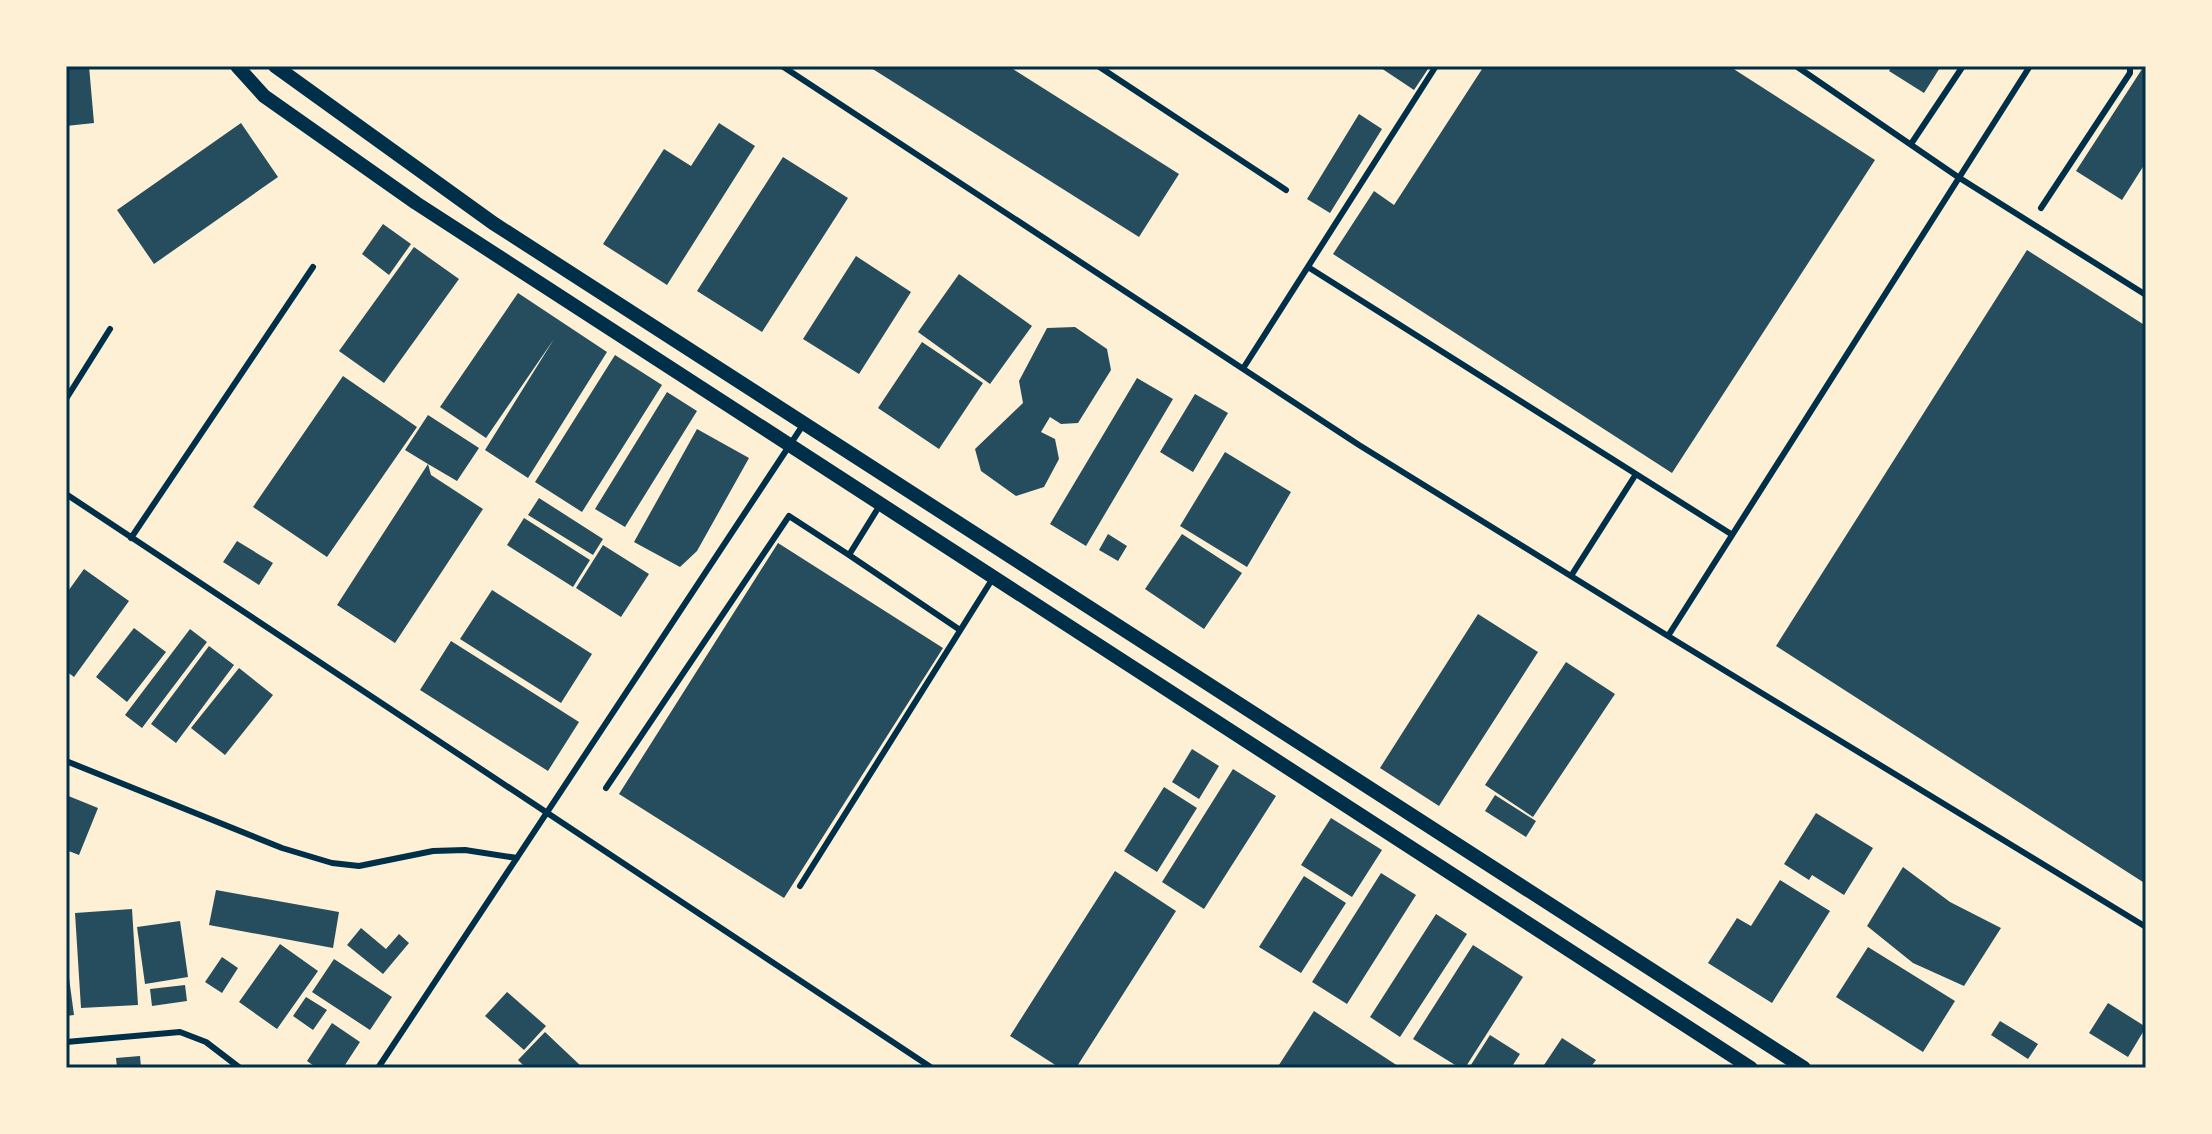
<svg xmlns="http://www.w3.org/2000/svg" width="2212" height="1134" viewBox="0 0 2212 1134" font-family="Lato,sans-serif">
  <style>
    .building { fill: #264d5e }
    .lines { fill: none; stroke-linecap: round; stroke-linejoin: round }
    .service { stroke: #003049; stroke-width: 6 }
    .tertiary { stroke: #003049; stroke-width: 14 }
    .neatline { fill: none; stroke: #003049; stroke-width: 3 }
  </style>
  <rect width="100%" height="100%" fill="#fdf0d5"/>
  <path class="building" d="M 66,66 L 89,66 L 94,123 L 66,126 Z
    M 868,66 L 1008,66 L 1179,174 L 1139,237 Z
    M 1378,66 L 1430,66 L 1414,90 Z
    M 1484,66 L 1729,66 L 1875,160 L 1672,473 L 1333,254 L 1374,191 L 1394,205 Z
    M 1892,66 L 1941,66 L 1924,93 L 1889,71 Z
    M 2144,66 L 2146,162 L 2122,200 L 2076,171 Z
    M 1359,114 L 1382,129 L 1330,213 L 1307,199 Z
    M 241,123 L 278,177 L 154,264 L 117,210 Z
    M 719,123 L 755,146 L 667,285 L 603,244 L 664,149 L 691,166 Z
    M 783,157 L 848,198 L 762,332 L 697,291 Z
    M 383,224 L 411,244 L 389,275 L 362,254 Z
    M 414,247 L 459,279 L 384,383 L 339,351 Z
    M 2027,250 L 2146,326 L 2146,884 L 1776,646 Z
    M 856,256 L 911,292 L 859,374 L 803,339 Z
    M 959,274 L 1032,326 L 990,384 L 918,332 Z
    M 518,293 L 607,352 L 528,478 L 485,450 L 554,339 L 486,438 L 440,407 Z
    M 1075,327 L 1107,349 L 1111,370 L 1078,423 L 1061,424 L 1050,417 L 1041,432 L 1055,439 L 1059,459 L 1044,487 L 1016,496 L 981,471 L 975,449 L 1023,403 L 1019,381 L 1047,328 Z
    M 922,342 L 983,383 L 939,449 L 878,408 Z
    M 615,355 L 662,385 L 582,512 L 535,482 Z
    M 343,376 L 417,427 L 327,557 L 253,507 Z
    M 1137,378 L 1173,399 L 1086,546 L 1050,524 Z
    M 667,392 L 697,411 L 625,527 L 595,509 Z
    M 1195,394 L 1228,413 L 1193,472 L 1160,452 Z
    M 428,415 L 479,448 L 457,481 L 428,464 L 431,475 L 483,509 L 395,643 L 337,605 L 428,464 L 405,450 Z
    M 697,429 L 749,458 L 697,551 L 680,567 L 634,542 Z
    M 1225,452 L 1291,492 L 1247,567 L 1180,526 Z
    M 539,498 L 603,539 L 593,555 L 528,515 Z
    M 524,518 L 590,560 L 573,587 L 507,545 Z
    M 1108,534 L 1127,546 L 1118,561 L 1099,550 Z
    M 1182,534 L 1242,573 L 1204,629 L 1145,589 Z
    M 237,541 L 273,563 L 259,585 L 223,562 Z
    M 778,543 L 943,648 L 784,898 L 619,794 Z
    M 603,545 L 649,574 L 621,617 L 576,588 Z
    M 84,569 L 129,601 L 74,677 L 66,671 L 66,594 Z
    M 492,590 L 592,654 L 561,703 L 460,639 Z
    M 1478,614 L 1538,652 L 1439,806 L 1380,768 Z
    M 134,628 L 166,652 L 127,702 L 96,677 Z
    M 190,629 L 207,642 L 142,728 L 125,715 Z
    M 451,641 L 579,722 L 548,771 L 420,690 Z
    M 209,646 L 234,665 L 176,743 L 151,724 Z
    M 1566,662 L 1615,694 L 1533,817 L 1485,785 Z
    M 239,668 L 273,695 L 225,755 L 191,728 Z
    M 1192,749 L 1219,766 L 1199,799 L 1172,782 Z
    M 1233,769 L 1276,796 L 1204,909 L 1162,882 Z
    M 1164,787 L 1197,808 L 1157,872 L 1124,851 Z
    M 66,795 L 98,808 L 79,855 L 66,850 Z
    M 1495,795 L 1536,821 L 1526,837 L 1485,811 Z
    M 1816,813 L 1873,848 L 1844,895 L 1812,875 L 1809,880 L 1784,864 Z
    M 1331,818 L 1382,850 L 1352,897 L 1301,865 Z
    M 1903,867 L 1950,902 L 2001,928 L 1964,986 L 1913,963 L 1867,926 Z
    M 1115,871 L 1176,911 L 1076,1068 L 1060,1068 L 1010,1036 Z
    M 1381,873 L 1416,895 L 1347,1004 L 1312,982 Z
    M 1304,876 L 1346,903 L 1301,973 L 1259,947 Z
    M 1780,880 L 1830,911 L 1772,1003 L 1708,963 L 1737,918 L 1751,926 Z
    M 216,890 L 339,912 L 333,948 L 209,925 Z
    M 132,909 L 138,1005 L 81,1008 L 75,913 Z
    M 1436,914 L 1467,934 L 1400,1037 L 1370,1017 Z
    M 180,921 L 188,977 L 145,984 L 137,927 Z
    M 361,928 L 386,949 L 399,934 L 409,943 L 383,974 L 347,945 Z
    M 280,944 L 318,971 L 277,1029 L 239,1002 Z
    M 1473,945 L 1523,977 L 1465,1068 L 1460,1068 L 1413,1039 Z
    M 1868,947 L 1955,1001 L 1923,1052 L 1836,997 Z
    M 66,956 L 74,1015 L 66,1016 Z
    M 222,957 L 238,968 L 222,993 L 205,982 Z
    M 334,959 L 392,997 L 370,1030 L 312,992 Z
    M 185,985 L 187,1001 L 152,1006 L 150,989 Z
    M 507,992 L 546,1026 L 524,1050 L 485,1016 Z
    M 306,997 L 327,1010 L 313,1030 L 293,1016 Z
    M 2108,1003 L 2146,1027 L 2128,1057 L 2089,1033 Z
    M 1314,1011 L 1401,1068 L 1277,1068 Z
    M 2000,1021 L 2038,1044 L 2028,1059 L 1991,1035 Z
    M 332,1023 L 360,1042 L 343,1068 L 317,1068 L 307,1061 Z
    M 545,1032 L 583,1068 L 526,1068 L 518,1060 Z
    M 1490,1035 L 1520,1054 L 1511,1068 L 1469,1068 Z
    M 1562,1038 L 1596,1060 L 1590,1068 L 1542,1068 Z
    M 140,1056 L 141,1068 L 117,1068 L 116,1058 Z"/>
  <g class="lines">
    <path class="service" d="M 782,66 L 1359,445 L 1668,636
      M 1098,66 L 1286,190
      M 1796,66 L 1958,177 L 2146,295
      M 2030,66 L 1668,636 L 2146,927
      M 1911,144 L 1963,66
      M 2041,208 L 2130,73 L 2130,66
      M 1308,267 L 1731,534
      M 1244,367 L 1436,66
      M 66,399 L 110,329
      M 66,494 L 932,1068
      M 131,538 L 313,267
      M 849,555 L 960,630
      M 1571,576 L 1636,474
      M 66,761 L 282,848 L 332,863 L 359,866 L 433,851 L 465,850 L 517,858
      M 606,788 L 789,516 L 849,555 L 880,505
      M 800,886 L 993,578
      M 66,1042 L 180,1032 L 206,1042 L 240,1068
      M 378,1068 L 803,425"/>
    <path class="tertiary" d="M 237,66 L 264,96 L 416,203 L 1751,1068
      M 275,66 L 493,223 L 1804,1068"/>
  </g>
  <rect width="2212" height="1134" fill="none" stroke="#fdf0d5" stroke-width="136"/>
  <rect x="68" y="68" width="2076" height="998" class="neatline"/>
</svg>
